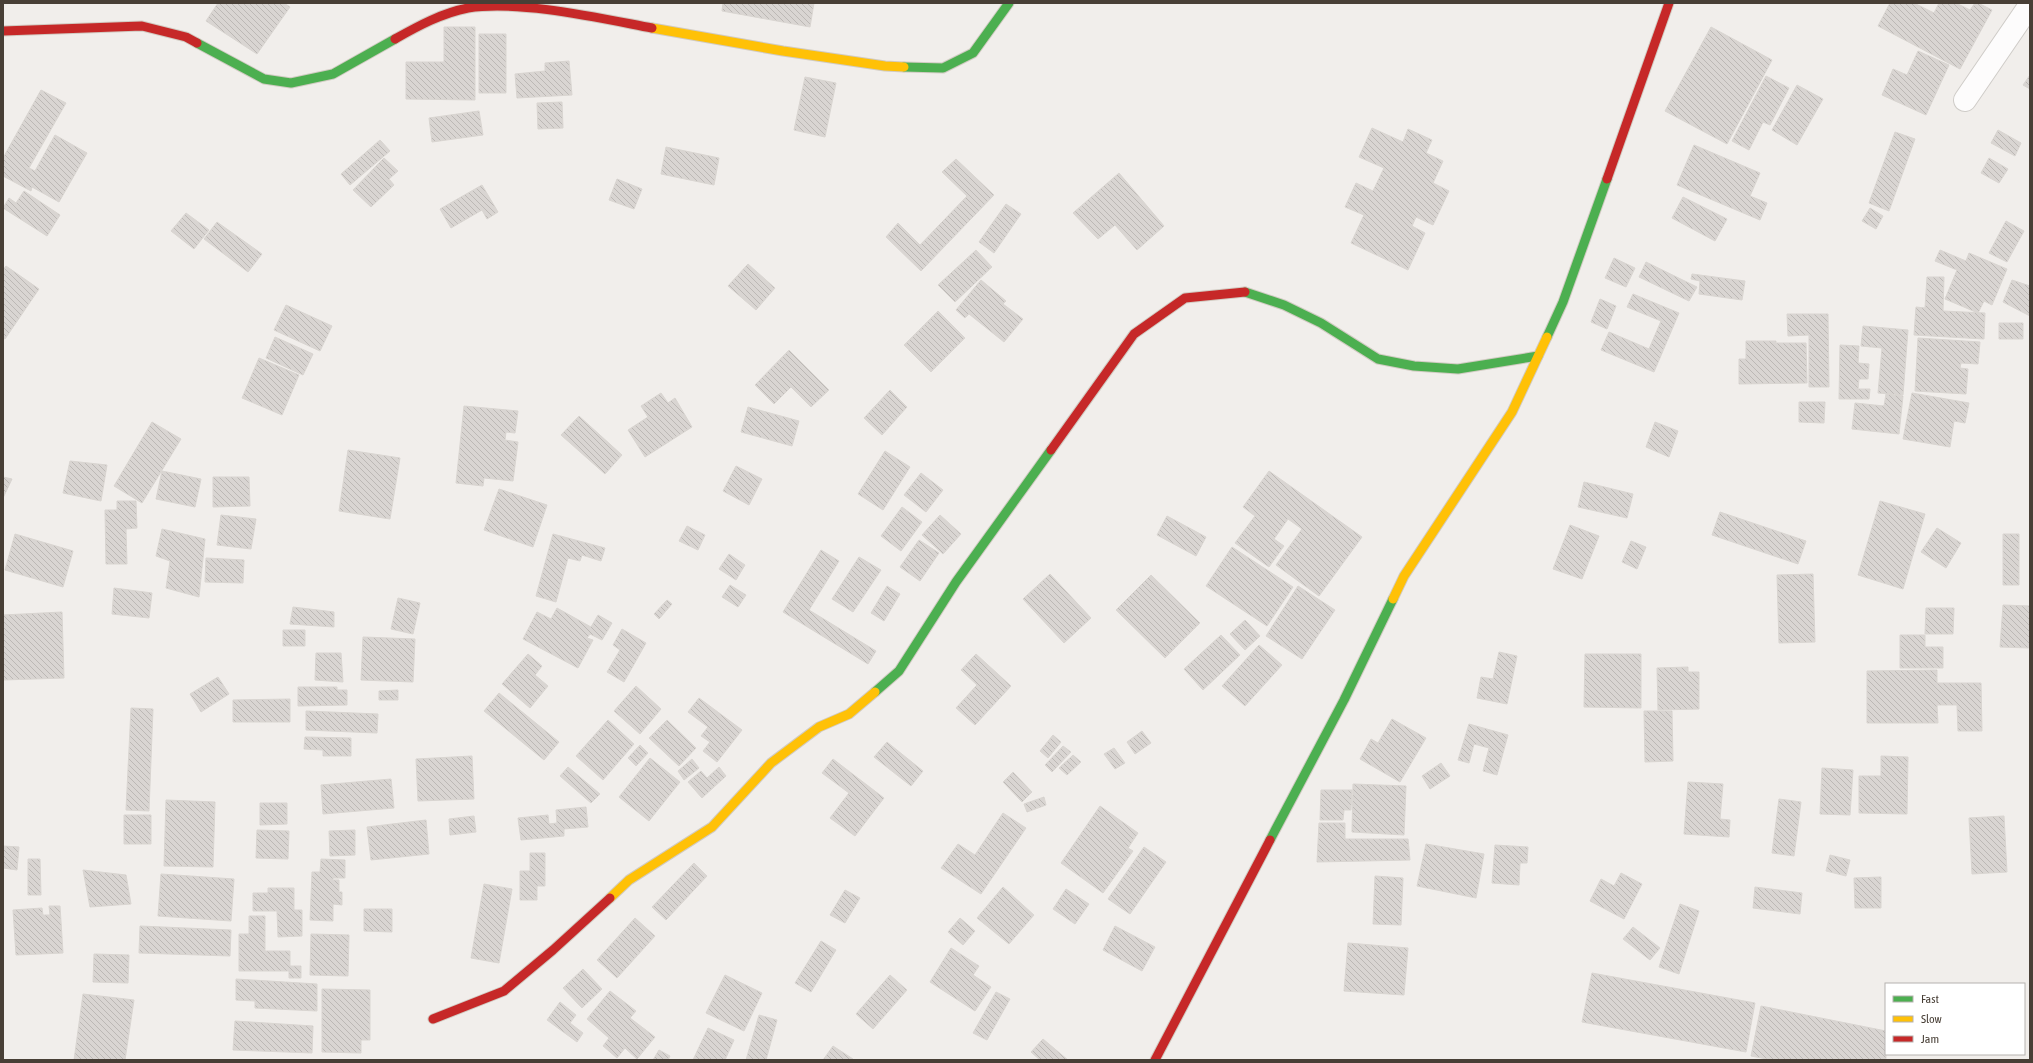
<svg xmlns="http://www.w3.org/2000/svg" width="2033" height="1063" viewBox="0 0 2033 1063" font-family="'Asap Condensed',sans-serif">
  <style>
    .building { fill: url(#building-back-hatch); stroke: #d9d5d1 }
    .lines { fill: none; stroke-linecap: round; stroke-linejoin: round }
    .street-casing { stroke: #cfccc8; stroke-width: 24 }
    .fast-casing { stroke: #d1cbc2; stroke-width: 11 }
    .slow-casing { stroke: #d1cbc2; stroke-width: 11 }
    .jam-casing { stroke: #d1cbc2; stroke-width: 11 }
    .street { stroke: #fdfcfc; stroke-width: 22 }
    .fast { stroke: #4caf50; stroke-width: 9 }
    .slow { stroke: #ffc107; stroke-width: 9 }
    .jam { stroke: #c62828; stroke-width: 9 }
  </style>
  <defs>
    <pattern id="building-back-hatch" width="6" height="6" patternUnits="userSpaceOnUse"><rect width="6" height="6" fill="#d9d5d2"/><path d="M-1 5l2 2M0 0l6 6M5-1l2 2" fill="none" stroke="#bcb8b5"/></pattern>
  </defs>
  <rect width="100%" height="100%" fill="#f1eeeb"/>
  <path class="building" d="M 218,3 L 284,3 L 290,7 L 257,54 L 206,21 Z
    M 723,3 L 814,3 L 810,27 L 722,11 Z
    M 1890,3 L 1914,3 L 1934,13 L 1939,3 L 1956,3 L 1970,10 L 1975,3 L 1978,3 L 1992,10 L 1960,69 L 1878,26 Z
    M 444,27 L 475,27 L 475,100 L 406,99 L 406,62 L 444,62 Z
    M 1711,27 L 1772,60 L 1727,144 L 1665,111 Z
    M 479,34 L 506,34 L 506,93 L 479,93 Z
    M 1918,51 L 1949,65 L 1926,115 L 1882,95 L 1893,69 L 1907,75 Z
    M 569,61 L 572,95 L 517,98 L 515,74 L 545,71 L 545,63 Z
    M 2030,75 L 2030,89 L 2023,85 Z
    M 1766,76 L 1789,88 L 1770,125 L 1763,122 L 1749,150 L 1732,141 Z
    M 805,77 L 836,83 L 825,137 L 794,130 Z
    M 1797,85 L 1823,99 L 1797,145 L 1772,130 Z
    M 41,90 L 66,103 L 29,168 L 35,171 L 55,135 L 87,153 L 59,202 L 32,187 L 31,191 L 3,176 L 3,158 Z
    M 562,102 L 563,128 L 538,129 L 537,103 Z
    M 479,111 L 483,135 L 432,142 L 429,118 Z
    M 1372,128 L 1403,142 L 1408,129 L 1432,140 L 1426,153 L 1443,161 L 1433,183 L 1449,191 L 1433,225 L 1416,217 L 1412,226 L 1425,233 L 1408,270 L 1351,243 L 1364,215 L 1345,207 L 1356,183 L 1373,191 L 1384,168 L 1359,157 Z
    M 1998,130 L 2021,143 L 2015,156 L 1991,143 Z
    M 1895,132 L 1915,139 L 1889,211 L 1869,203 Z
    M 380,140 L 390,151 L 350,185 L 341,174 Z
    M 1694,145 L 1760,173 L 1750,196 L 1767,203 L 1760,220 L 1677,185 Z
    M 666,147 L 719,158 L 714,185 L 661,174 Z
    M 384,158 L 398,171 L 389,179 L 394,185 L 371,207 L 353,190 Z
    M 1989,158 L 2008,169 L 1999,183 L 1981,173 Z
    M 956,159 L 994,195 L 921,271 L 886,237 L 898,223 L 920,245 L 967,196 L 942,172 Z
    M 1119,173 L 1164,226 L 1137,250 L 1115,225 L 1098,239 L 1073,213 Z
    M 617,179 L 642,189 L 634,209 L 609,200 Z
    M 482,185 L 498,212 L 487,219 L 482,210 L 451,228 L 440,209 Z
    M 24,191 L 60,215 L 47,236 L 3,208 L 9,198 L 16,203 Z
    M 1683,197 L 1727,219 L 1715,241 L 1672,218 Z
    M 1006,204 L 1021,214 L 994,253 L 979,242 Z
    M 1870,208 L 1883,216 L 1876,229 L 1862,221 Z
    M 186,213 L 209,230 L 194,249 L 171,231 Z
    M 2006,221 L 2024,231 L 2007,262 L 1989,253 Z
    M 217,222 L 262,254 L 248,272 L 204,239 Z
    M 976,250 L 992,267 L 955,302 L 938,285 Z
    M 1940,250 L 1966,261 L 1969,253 L 2007,269 L 1992,305 L 1984,301 L 1978,313 L 1945,299 L 1957,270 L 1935,261 Z
    M 1614,258 L 1635,268 L 1626,287 L 1605,278 Z
    M 1646,262 L 1697,287 L 1689,301 L 1639,277 Z
    M 748,264 L 775,288 L 756,310 L 728,286 Z
    M 6,266 L 39,289 L 5,339 L 3,338 L 3,270 Z
    M 1692,274 L 1745,281 L 1742,300 L 1699,294 L 1700,281 L 1691,279 Z
    M 1927,277 L 1944,277 L 1943,311 L 1985,313 L 1984,339 L 1914,335 L 1916,307 L 1925,308 Z
    M 981,280 L 1006,301 L 1003,304 L 1023,319 L 1004,342 L 969,314 L 965,318 L 956,310 Z
    M 2012,280 L 2030,286 L 2030,316 L 2003,302 Z
    M 1633,294 L 1679,313 L 1654,372 L 1601,350 L 1609,332 L 1649,349 L 1661,321 L 1627,307 Z
    M 1600,299 L 1616,306 L 1607,329 L 1591,322 Z
    M 286,305 L 332,326 L 320,351 L 274,330 Z
    M 938,311 L 965,338 L 931,372 L 904,345 Z
    M 1787,314 L 1828,314 L 1829,387 L 1809,387 L 1809,335 L 1788,336 Z
    M 1999,323 L 2023,323 L 2023,339 L 1999,339 Z
    M 1863,326 L 1908,330 L 1903,395 L 1878,393 L 1882,348 L 1861,346 Z
    M 275,337 L 313,354 L 303,375 L 266,358 Z
    M 1918,338 L 1980,342 L 1978,364 L 1961,363 L 1960,368 L 1968,369 L 1966,394 L 1915,391 Z
    M 1746,341 L 1776,341 L 1776,343 L 1806,343 L 1807,383 L 1739,384 L 1739,359 L 1746,359 Z
    M 1840,345 L 1859,346 L 1858,363 L 1869,364 L 1868,379 L 1859,379 L 1858,389 L 1870,389 L 1869,399 L 1839,399 Z
    M 789,350 L 829,390 L 811,407 L 791,387 L 774,404 L 755,385 Z
    M 259,358 L 299,375 L 282,415 L 242,398 Z
    M 890,390 L 907,407 L 882,435 L 864,418 Z
    M 661,393 L 668,403 L 675,398 L 692,427 L 645,457 L 628,430 L 648,417 L 641,406 Z
    M 1912,393 L 1969,403 L 1965,423 L 1954,421 L 1950,447 L 1903,439 Z
    M 1886,394 L 1903,396 L 1899,434 L 1852,429 L 1855,403 L 1884,406 Z
    M 1799,402 L 1825,402 L 1824,423 L 1799,422 Z
    M 464,406 L 518,411 L 515,433 L 506,432 L 505,440 L 518,442 L 513,481 L 484,478 L 483,486 L 456,483 Z
    M 748,407 L 799,421 L 792,446 L 741,432 Z
    M 579,416 L 622,455 L 605,474 L 561,435 Z
    M 152,422 L 181,439 L 142,503 L 114,486 Z
    M 1655,422 L 1678,431 L 1669,457 L 1646,447 Z
    M 348,450 L 400,458 L 390,519 L 339,511 Z
    M 885,451 L 910,467 L 883,510 L 858,494 Z
    M 70,461 L 107,465 L 101,501 L 63,493 Z
    M 736,466 L 762,479 L 749,505 L 723,491 Z
    M 162,471 L 201,479 L 195,507 L 156,499 Z
    M 1269,471 L 1362,537 L 1319,596 L 1276,565 L 1302,529 L 1288,519 L 1274,539 L 1284,546 L 1269,567 L 1235,543 L 1255,516 L 1243,507 Z
    M 921,473 L 943,490 L 926,512 L 904,495 Z
    M 3,477 L 12,479 L 3,498 Z
    M 213,477 L 249,477 L 250,506 L 213,507 Z
    M 1584,482 L 1633,494 L 1627,518 L 1578,507 Z
    M 499,489 L 547,505 L 533,547 L 484,530 Z
    M 117,501 L 136,501 L 137,528 L 126,529 L 127,564 L 106,564 L 105,510 L 117,510 Z
    M 1880,501 L 1925,514 L 1903,589 L 1858,575 Z
    M 902,507 L 922,522 L 901,551 L 881,536 Z
    M 1720,512 L 1806,541 L 1798,564 L 1712,535 Z
    M 221,515 L 256,519 L 251,549 L 217,545 Z
    M 940,515 L 961,534 L 943,554 L 922,535 Z
    M 1167,516 L 1206,537 L 1196,556 L 1157,535 Z
    M 1570,525 L 1599,536 L 1582,579 L 1553,569 Z
    M 687,526 L 705,535 L 698,550 L 679,541 Z
    M 1937,528 L 1961,543 L 1946,568 L 1921,552 Z
    M 162,529 L 205,539 L 199,597 L 166,588 L 170,561 L 156,556 Z
    M 15,534 L 73,551 L 63,587 L 5,570 Z
    M 553,534 L 605,548 L 601,561 L 582,555 L 580,561 L 568,558 L 556,602 L 536,596 Z
    M 2003,534 L 2019,534 L 2019,585 L 2003,585 Z
    M 919,540 L 939,553 L 920,581 L 900,567 Z
    M 1631,541 L 1646,547 L 1637,569 L 1622,562 Z
    M 1232,547 L 1293,587 L 1267,626 L 1206,586 Z
    M 821,550 L 839,561 L 809,610 L 876,651 L 868,664 L 783,612 Z
    M 729,554 L 745,565 L 736,580 L 719,569 Z
    M 859,557 L 881,570 L 853,612 L 832,599 Z
    M 206,558 L 244,560 L 243,583 L 205,582 Z
    M 1050,574 L 1091,618 L 1064,643 L 1023,599 Z
    M 1813,574 L 1815,642 L 1779,643 L 1777,575 Z
    M 1151,575 L 1200,623 L 1165,658 L 1116,610 Z
    M 730,585 L 746,595 L 738,607 L 722,597 Z
    M 887,586 L 900,594 L 884,621 L 871,613 Z
    M 1298,586 L 1335,610 L 1302,659 L 1266,636 Z
    M 114,588 L 152,593 L 149,618 L 112,614 Z
    M 398,598 L 420,603 L 413,634 L 391,629 Z
    M 667,600 L 672,604 L 659,619 L 654,614 Z
    M 2003,605 L 2030,606 L 2030,648 L 2000,647 Z
    M 293,607 L 334,612 L 334,627 L 290,624 Z
    M 557,608 L 591,627 L 598,615 L 612,623 L 602,640 L 590,634 L 587,638 L 593,640 L 578,668 L 523,639 L 537,612 L 551,619 Z
    M 1926,608 L 1954,608 L 1953,634 L 1925,634 Z
    M 62,612 L 64,678 L 3,680 L 3,615 Z
    M 1245,620 L 1260,636 L 1245,650 L 1230,634 Z
    M 622,629 L 646,643 L 624,682 L 607,672 L 620,650 L 613,645 Z
    M 283,630 L 305,630 L 305,646 L 283,646 Z
    M 1221,635 L 1240,655 L 1203,690 L 1184,669 Z
    M 1900,635 L 1925,635 L 1925,647 L 1943,647 L 1943,668 L 1900,668 Z
    M 363,637 L 415,639 L 413,682 L 361,680 Z
    M 1259,645 L 1282,665 L 1245,706 L 1222,686 Z
    M 1499,652 L 1517,656 L 1507,704 L 1477,698 L 1481,677 L 1493,679 Z
    M 316,653 L 341,653 L 343,682 L 315,680 Z
    M 528,654 L 542,666 L 535,675 L 548,686 L 530,708 L 502,684 Z
    M 976,654 L 1011,686 L 975,725 L 956,708 L 977,685 L 961,670 Z
    M 1585,654 L 1641,654 L 1641,708 L 1584,707 Z
    M 1688,667 L 1688,672 L 1699,672 L 1699,709 L 1658,710 L 1657,668 Z
    M 1937,670 L 1937,683 L 1981,683 L 1982,731 L 1958,731 L 1957,705 L 1937,705 L 1938,723 L 1867,723 L 1867,671 Z
    M 218,677 L 229,694 L 201,712 L 190,694 Z
    M 636,686 L 661,709 L 640,734 L 614,711 Z
    M 298,687 L 337,687 L 337,690 L 347,690 L 347,705 L 298,706 Z
    M 398,690 L 398,700 L 379,700 L 379,691 Z
    M 499,693 L 559,742 L 544,760 L 484,711 Z
    M 699,698 L 742,730 L 717,762 L 703,751 L 710,742 L 701,736 L 708,727 L 688,712 Z
    M 290,699 L 290,722 L 233,722 L 233,700 Z
    M 131,708 L 153,709 L 149,811 L 126,810 Z
    M 306,711 L 378,714 L 377,733 L 306,730 Z
    M 1644,711 L 1672,711 L 1673,761 L 1645,762 Z
    M 1392,719 L 1426,738 L 1400,782 L 1360,759 L 1371,739 L 1378,743 Z
    M 608,720 L 634,744 L 603,780 L 576,756 Z
    M 667,720 L 696,748 L 679,766 L 649,738 Z
    M 1469,724 L 1508,735 L 1497,775 L 1483,771 L 1489,748 L 1474,744 L 1469,763 L 1458,760 Z
    M 1142,731 L 1151,743 L 1135,754 L 1127,742 Z
    M 1053,735 L 1061,742 L 1048,758 L 1040,751 Z
    M 305,737 L 351,738 L 351,756 L 323,756 L 323,750 L 304,749 Z
    M 887,742 L 923,771 L 911,786 L 874,757 Z
    M 640,745 L 648,753 L 636,766 L 628,758 Z
    M 1063,746 L 1071,752 L 1052,772 L 1045,765 Z
    M 1114,748 L 1125,763 L 1115,769 L 1104,754 Z
    M 1073,755 L 1081,762 L 1067,775 L 1059,768 Z
    M 472,756 L 474,799 L 418,801 L 416,759 Z
    M 1881,756 L 1908,757 L 1907,814 L 1859,813 L 1859,776 L 1881,776 Z
    M 650,758 L 680,782 L 649,821 L 619,797 Z
    M 692,759 L 699,768 L 684,780 L 678,771 Z
    M 833,759 L 884,798 L 855,836 L 830,818 L 849,793 L 822,773 Z
    M 1441,763 L 1450,776 L 1430,789 L 1422,776 Z
    M 568,767 L 600,794 L 591,803 L 560,776 Z
    M 719,767 L 726,776 L 702,798 L 688,782 L 701,771 L 707,778 Z
    M 1822,768 L 1853,770 L 1850,815 L 1820,814 Z
    M 1013,772 L 1032,792 L 1022,802 L 1003,782 Z
    M 391,779 L 394,808 L 323,814 L 321,785 Z
    M 1688,782 L 1723,784 L 1720,819 L 1730,820 L 1729,837 L 1684,834 Z
    M 1353,784 L 1406,786 L 1404,835 L 1352,832 Z
    M 1321,790 L 1352,790 L 1351,810 L 1344,810 L 1343,820 L 1320,820 Z
    M 1044,797 L 1046,805 L 1027,812 L 1024,804 Z
    M 1779,799 L 1801,802 L 1794,856 L 1772,853 Z
    M 166,800 L 215,802 L 213,867 L 164,866 Z
    M 260,803 L 287,803 L 287,824 L 260,825 Z
    M 1100,806 L 1138,833 L 1128,848 L 1133,851 L 1103,893 L 1061,863 Z
    M 586,807 L 588,827 L 564,829 L 564,836 L 521,840 L 518,818 L 548,815 L 549,824 L 557,823 L 556,810 Z
    M 1003,813 L 1026,828 L 981,894 L 941,868 L 958,844 L 975,855 Z
    M 124,815 L 151,815 L 151,844 L 124,844 Z
    M 474,816 L 476,832 L 450,835 L 449,819 Z
    M 2004,816 L 2007,872 L 1972,874 L 1969,818 Z
    M 426,820 L 429,854 L 371,860 L 367,827 Z
    M 1319,823 L 1345,823 L 1345,839 L 1408,839 L 1410,860 L 1317,862 Z
    M 257,830 L 289,831 L 288,859 L 256,858 Z
    M 355,830 L 355,855 L 330,856 L 329,831 Z
    M 1426,844 L 1484,854 L 1476,898 L 1417,886 Z
    M 1495,845 L 1528,847 L 1527,863 L 1520,863 L 1519,885 L 1492,883 Z
    M 3,846 L 19,847 L 17,870 L 3,868 Z
    M 1144,847 L 1166,862 L 1130,914 L 1108,899 Z
    M 530,853 L 545,853 L 545,886 L 537,886 L 537,900 L 520,900 L 520,871 L 530,871 Z
    M 1830,855 L 1850,860 L 1846,876 L 1826,871 Z
    M 28,859 L 40,859 L 41,895 L 28,895 Z
    M 321,859 L 345,860 L 345,878 L 333,878 L 333,880 L 339,880 L 339,892 L 342,892 L 342,905 L 333,904 L 333,921 L 310,920 L 312,872 L 320,872 Z
    M 694,863 L 707,876 L 666,920 L 652,907 Z
    M 83,870 L 126,875 L 131,904 L 90,907 Z
    M 1621,873 L 1642,884 L 1624,919 L 1590,901 L 1601,879 L 1614,886 Z
    M 161,874 L 234,879 L 231,921 L 158,916 Z
    M 1375,876 L 1403,878 L 1401,925 L 1373,924 Z
    M 1881,877 L 1881,908 L 1855,908 L 1854,878 Z
    M 484,884 L 512,889 L 499,963 L 471,958 Z
    M 1003,887 L 1034,915 L 1009,944 L 977,918 Z
    M 1755,887 L 1802,893 L 1800,914 L 1753,908 Z
    M 268,888 L 294,888 L 294,910 L 302,910 L 302,936 L 278,937 L 277,911 L 253,911 L 253,893 L 268,893 Z
    M 1066,889 L 1089,904 L 1075,924 L 1053,909 Z
    M 845,890 L 860,898 L 845,923 L 830,915 Z
    M 1680,904 L 1699,911 L 1679,974 L 1659,967 Z
    M 49,906 L 60,906 L 63,953 L 16,955 L 13,910 L 42,908 L 43,915 L 50,915 Z
    M 364,909 L 392,909 L 392,932 L 364,931 Z
    M 249,916 L 265,916 L 265,951 L 290,951 L 290,966 L 301,966 L 301,978 L 289,978 L 289,971 L 239,971 L 239,934 L 249,934 Z
    M 635,918 L 655,936 L 617,978 L 597,960 Z
    M 960,918 L 975,931 L 963,945 L 948,932 Z
    M 140,926 L 231,930 L 230,956 L 139,953 Z
    M 1115,926 L 1155,947 L 1142,971 L 1103,950 Z
    M 1633,927 L 1660,948 L 1650,960 L 1623,939 Z
    M 311,934 L 349,935 L 348,976 L 310,975 Z
    M 821,941 L 836,950 L 811,992 L 795,983 Z
    M 1348,943 L 1408,948 L 1404,995 L 1344,991 Z
    M 951,948 L 979,966 L 973,975 L 991,987 L 975,1011 L 930,982 Z
    M 94,954 L 129,955 L 128,983 L 93,982 Z
    M 583,969 L 602,989 L 582,1008 L 563,988 Z
    M 1592,973 L 1755,1003 L 1746,1052 L 1582,1022 Z
    M 725,975 L 762,993 L 744,1031 L 706,1013 Z
    M 890,975 L 907,990 L 873,1029 L 856,1014 Z
    M 236,979 L 317,984 L 317,1011 L 255,1008 L 255,1001 L 236,1000 Z
    M 322,989 L 370,990 L 370,1040 L 361,1040 L 361,1053 L 322,1052 Z
    M 610,991 L 636,1011 L 630,1018 L 655,1037 L 637,1059 L 625,1048 L 617,1058 L 603,1046 L 609,1038 L 587,1019 Z
    M 996,992 L 1010,999 L 987,1040 L 973,1033 Z
    M 83,994 L 134,1000 L 125,1060 L 74,1060 Z
    M 560,1002 L 576,1015 L 570,1023 L 583,1033 L 577,1042 L 547,1020 Z
    M 1761,1006 L 1886,1031 L 1886,1060 L 1772,1060 L 1751,1056 Z
    M 759,1015 L 777,1020 L 766,1060 L 746,1060 Z
    M 235,1021 L 313,1026 L 312,1053 L 233,1050 Z
    M 708,1028 L 734,1040 L 725,1060 L 693,1060 Z
    M 1043,1039 L 1068,1060 L 1040,1060 L 1031,1052 Z
    M 833,1046 L 853,1059 L 852,1060 L 823,1060 Z
    M 659,1050 L 670,1056 L 668,1060 L 653,1060 Z"/>
  <g class="lines">
    <g class="street-casing">
      <path id="street" d="M 1965,100 L 2030,5"/>
    </g>
    <g class="fast-casing">
      <path id="fast" d="M 197,43 L 264,79 L 291,83 L 333,74 L 395,39
        M 904,67 L 943,68 L 973,53 L 1009,3
        M 1245,292 L 1284,305 L 1321,323 L 1378,359 L 1414,366 L 1458,369 L 1538,356
        M 1547,337 L 1563,302 L 1607,179
        M 875,692 L 899,671 L 956,582 L 1051,450
        M 1270,840 L 1344,700 L 1393,599"/>
    </g>
    <g class="slow-casing">
      <path id="slow" d="M 652,28 L 783,51 L 885,66 L 904,67
        M 1393,599 L 1404,576 L 1512,412 L 1547,337
        M 610,898 L 629,880 L 712,827 L 771,763 L 819,727 L 849,714 L 875,692"/>
    </g>
    <g class="jam-casing">
      <path id="jam" d="M 3,31 L 142,26 L 186,37 L 197,43
        M 395,39 C 418,26 442,13 468,8 C 520,0 599,18 652,28
        M 1607,179 L 1669,3
        M 1051,450 L 1134,334 L 1185,298 L 1245,292
        M 433,1019 L 504,991 L 553,950 L 610,898
        M 1155,1060 L 1270,840"/>
    </g>
    <use href="#street" class="street"/>
    <use href="#fast" class="fast"/>
    <use href="#slow" class="slow"/>
    <use href="#jam" class="jam"/>
  </g>
  <rect width="2033" height="1063" fill="none" stroke="#483f36" stroke-width="8"/>
  <rect x="1885" y="983" width="140" height="72" fill="#ffffff" stroke="#b6b2af"/>
  <rect x="1893" y="996" width="20" height="6" fill="#4caf50" stroke="#b6b2af"/>
  <text x="1921" y="1003" font-size="12" fill="#483f36">Fast</text>
  <rect x="1893" y="1016" width="20" height="6" fill="#ffc107" stroke="#b6b2af"/>
  <text x="1921" y="1023" font-size="12" fill="#483f36">Slow</text>
  <rect x="1893" y="1036" width="20" height="6" fill="#c62828" stroke="#b6b2af"/>
  <text x="1921" y="1043" font-size="12" fill="#483f36">Jam</text>
</svg>
